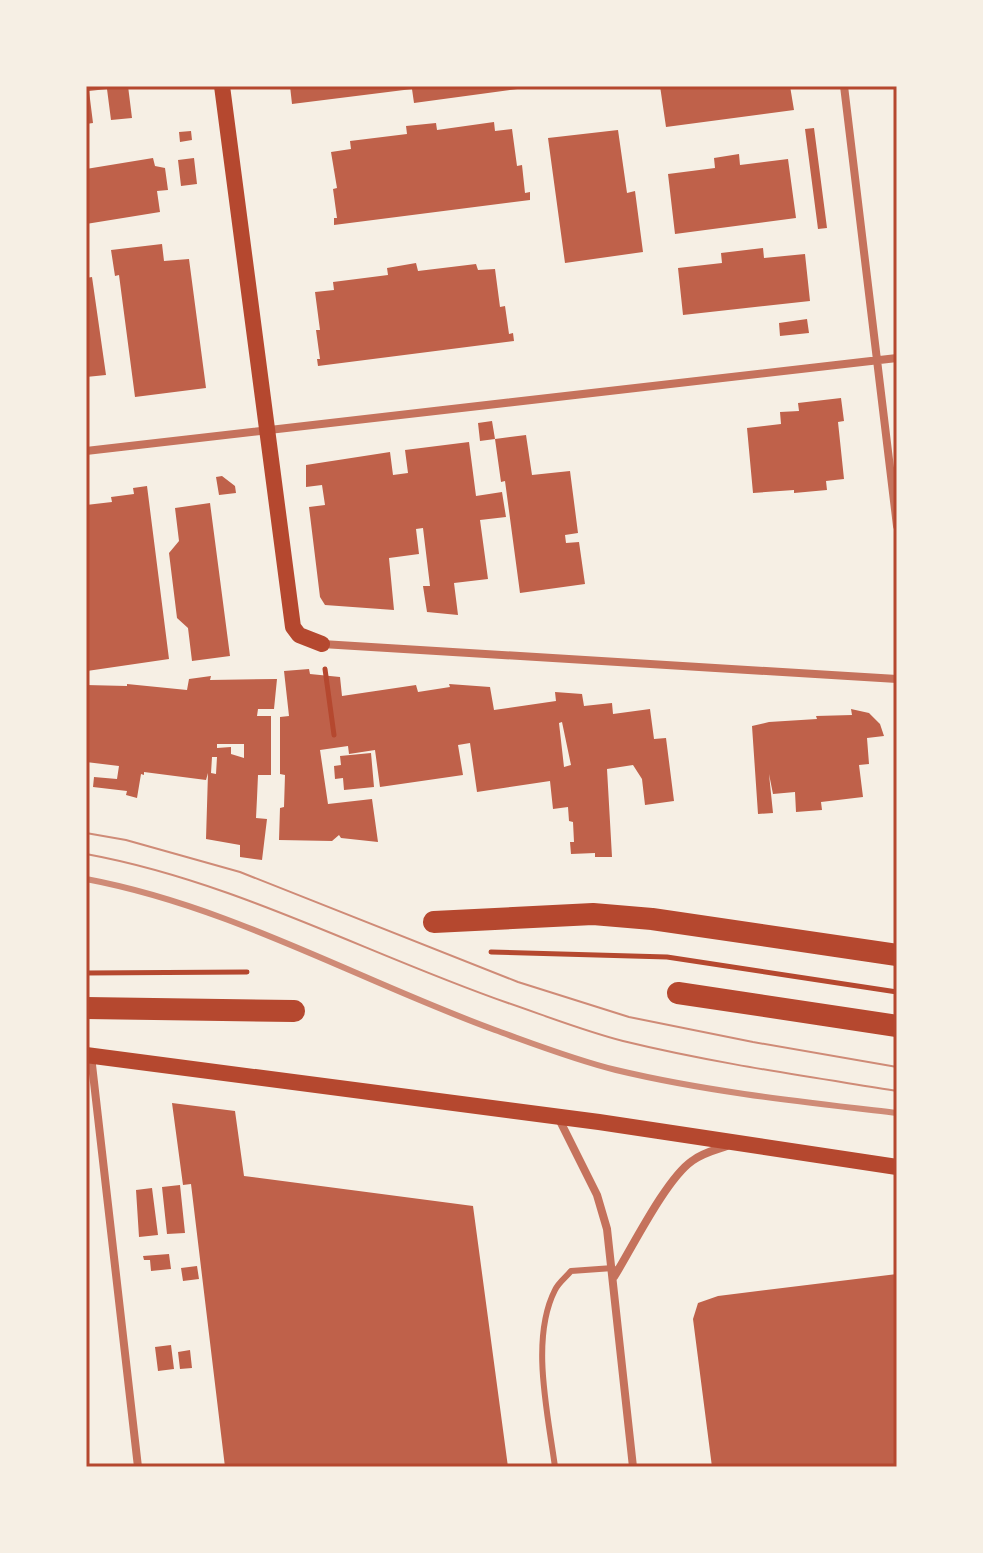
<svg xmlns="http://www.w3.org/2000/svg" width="983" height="1553" viewBox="0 0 983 1553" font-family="Raleway,sans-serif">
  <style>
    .building { fill: #bf614a; fill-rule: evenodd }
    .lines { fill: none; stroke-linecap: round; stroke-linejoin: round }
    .path { stroke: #b5482f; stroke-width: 5 }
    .service { stroke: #c5725c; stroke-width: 6 }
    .minor { stroke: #c5725c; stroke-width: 8 }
    .secondary { stroke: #b5482f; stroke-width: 16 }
    .trunk { stroke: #b5482f; stroke-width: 22 }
    .tram { stroke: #cf8b77; stroke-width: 2 }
    .rail { stroke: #cf8b77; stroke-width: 6 }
    .neatline { fill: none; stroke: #b5482f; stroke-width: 3 }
  </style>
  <rect width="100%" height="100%" fill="#f6efe4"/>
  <path class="building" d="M 86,86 L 128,86 L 132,118 L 111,120 L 107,89 L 89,91 L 93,123 L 86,124 Z
    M 290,86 L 525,86 L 525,88 L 414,103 L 412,89 L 292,104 Z
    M 660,86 L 790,86 L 794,110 L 666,127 Z
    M 494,122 L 495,131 L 512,129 L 517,166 L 522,165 L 525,193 L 530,192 L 530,200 L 334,225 L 334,218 L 337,218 L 333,189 L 337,188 L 331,152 L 351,149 L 350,141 L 407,134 L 406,126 L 436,123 L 437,130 Z
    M 814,128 L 827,228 L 818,229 L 805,129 Z
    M 618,130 L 627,193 L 635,191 L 643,252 L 565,263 L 548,138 Z
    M 191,131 L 192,140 L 180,142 L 179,132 Z
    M 739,154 L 740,165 L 788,159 L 796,218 L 675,234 L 668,174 L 715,168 L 714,158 Z
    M 153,158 L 155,166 L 165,168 L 168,190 L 157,191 L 160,212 L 86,224 L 86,169 Z
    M 194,158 L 197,184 L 181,186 L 178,160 Z
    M 162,244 L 164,261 L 189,259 L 206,388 L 135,397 L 119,275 L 115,276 L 111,250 Z
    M 763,248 L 764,258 L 805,254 L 810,301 L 683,315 L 678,268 L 722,263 L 721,253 Z
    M 416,263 L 418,271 L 476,264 L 478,270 L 495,269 L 500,307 L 505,306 L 509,334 L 513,333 L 514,341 L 318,366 L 317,359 L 320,359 L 316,330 L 320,330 L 315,292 L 334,290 L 333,282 L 388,275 L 387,268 Z
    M 92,277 L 106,375 L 86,377 L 86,278 Z
    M 807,319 L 809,333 L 780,336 L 779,323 Z
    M 841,398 L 844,421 L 838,422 L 844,479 L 826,481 L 827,490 L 794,493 L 794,490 L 753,493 L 747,428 L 781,424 L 780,412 L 799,411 L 798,403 Z
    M 492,421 L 495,439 L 480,441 L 478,423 Z
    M 526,435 L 532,475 L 570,471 L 578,533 L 565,535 L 566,543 L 579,542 L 585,584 L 520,593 L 505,481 L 501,482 L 495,439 Z
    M 469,442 L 476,496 L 502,492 L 506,517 L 480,520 L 488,579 L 454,583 L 458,615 L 427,612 L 423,586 L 430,586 L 423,528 L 416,529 L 419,554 L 389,558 L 394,610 L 325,605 L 320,597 L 309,507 L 325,505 L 322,485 L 306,487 L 306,465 L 390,452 L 393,475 L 408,473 L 405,450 Z
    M 222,476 L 235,486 L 236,493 L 219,495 L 216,477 Z
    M 147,486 L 169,659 L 87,671 L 86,505 L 112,502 L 111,497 L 134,494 L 133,488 Z
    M 210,503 L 230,656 L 192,661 L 188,628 L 177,618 L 169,553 L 179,541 L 175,508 Z
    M 309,669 L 310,674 L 340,677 L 342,696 L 416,685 L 418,692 L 450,687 L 449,684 L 490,687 L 494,710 L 556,701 L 555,692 L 582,694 L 584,706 L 612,703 L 613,714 L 650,709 L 654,739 L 666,738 L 674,801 L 645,805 L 642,779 L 633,765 L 607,769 L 612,857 L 595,857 L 595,853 L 571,854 L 570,842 L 574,842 L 573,822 L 569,821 L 568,807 L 553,809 L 550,781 L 477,792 L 470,743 L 458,745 L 463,775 L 380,787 L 375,750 L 349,754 L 348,746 L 320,750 L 328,804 L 372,799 L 378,842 L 341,838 L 339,835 L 332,841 L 279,840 L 280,808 L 284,807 L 285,775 L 280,774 L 280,717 L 289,716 L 284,671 ZM 562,722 L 571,765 L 564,767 L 559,723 Z
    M 211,676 L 210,680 L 277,679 L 274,709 L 258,709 L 257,716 L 271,716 L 271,775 L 258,775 L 257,798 L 256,818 L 267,819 L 262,860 L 240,857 L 240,845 L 206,839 L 208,773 L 206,780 L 144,772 L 144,775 L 141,774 L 137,798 L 126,795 L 127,791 L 93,787 L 94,777 L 117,779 L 119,766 L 86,762 L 86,685 L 127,686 L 127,684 L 187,690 L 189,679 ZM 217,744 L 244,744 L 244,758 L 231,754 L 231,747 L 217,748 ZM 212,757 L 217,757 L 216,774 L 211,773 Z
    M 851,709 L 869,713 L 880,724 L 884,736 L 867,738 L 869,764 L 859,765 L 863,797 L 821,802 L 822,810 L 796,812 L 795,792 L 773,794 L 769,774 L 773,813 L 758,814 L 752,726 L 769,722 L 817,719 L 816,716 L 852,715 Z
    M 371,753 L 374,787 L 344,790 L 343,778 L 335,779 L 334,766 L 341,765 L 340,756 Z
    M 172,1103 L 235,1111 L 244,1176 L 473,1206 L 508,1467 L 225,1467 L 191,1184 L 183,1185 Z
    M 180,1185 L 185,1233 L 167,1234 L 162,1187 Z
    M 152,1188 L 158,1235 L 139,1237 L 136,1190 Z
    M 169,1254 L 171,1269 L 151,1271 L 150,1260 L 144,1260 L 143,1256 Z
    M 197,1266 L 199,1279 L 183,1281 L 181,1268 Z
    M 897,1274 L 897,1467 L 712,1467 L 693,1319 L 698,1303 L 718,1296 Z
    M 171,1345 L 174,1369 L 158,1371 L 155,1347 Z
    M 190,1350 L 192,1368 L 180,1369 L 178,1352 Z"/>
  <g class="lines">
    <path class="path" d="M 325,669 L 334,735
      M 491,952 L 667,957 L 897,992
      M 86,973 L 247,972"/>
    <path class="service" d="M 555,1467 C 548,1414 530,1339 555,1290 C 558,1283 566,1277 571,1271 L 613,1268"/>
    <path class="minor" d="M 844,86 L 897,526
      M 86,451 L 897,358
      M 322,644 L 897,679
      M 91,1056 L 138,1467
      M 558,1117 L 597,1195 L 607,1229 L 633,1467
      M 614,1277 C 632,1248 666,1179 692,1161 C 702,1153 715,1150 727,1146"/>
    <path class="secondary" d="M 222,86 L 293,627 L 299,635 L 322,644
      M 86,1055 L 599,1122 L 897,1167"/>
    <path class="trunk" d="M 434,922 L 593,914 L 652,919 L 897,955
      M 678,993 L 897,1026
      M 86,1008 L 294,1011"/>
    <path class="tram" d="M 86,833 L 126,840 L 240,872 L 518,982 L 629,1017 L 753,1042 L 897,1067
      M 86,854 C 234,881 367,954 508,1003 C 546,1016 584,1031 623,1041 C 713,1063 805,1076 897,1091"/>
    <path class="rail" d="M 86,879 C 230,906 358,980 495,1030 C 534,1044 575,1060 616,1070 C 708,1092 803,1102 897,1113"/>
  </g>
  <rect width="983" height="1553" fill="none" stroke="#f6efe4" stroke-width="176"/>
  <rect x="88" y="88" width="807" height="1377" class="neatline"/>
</svg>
